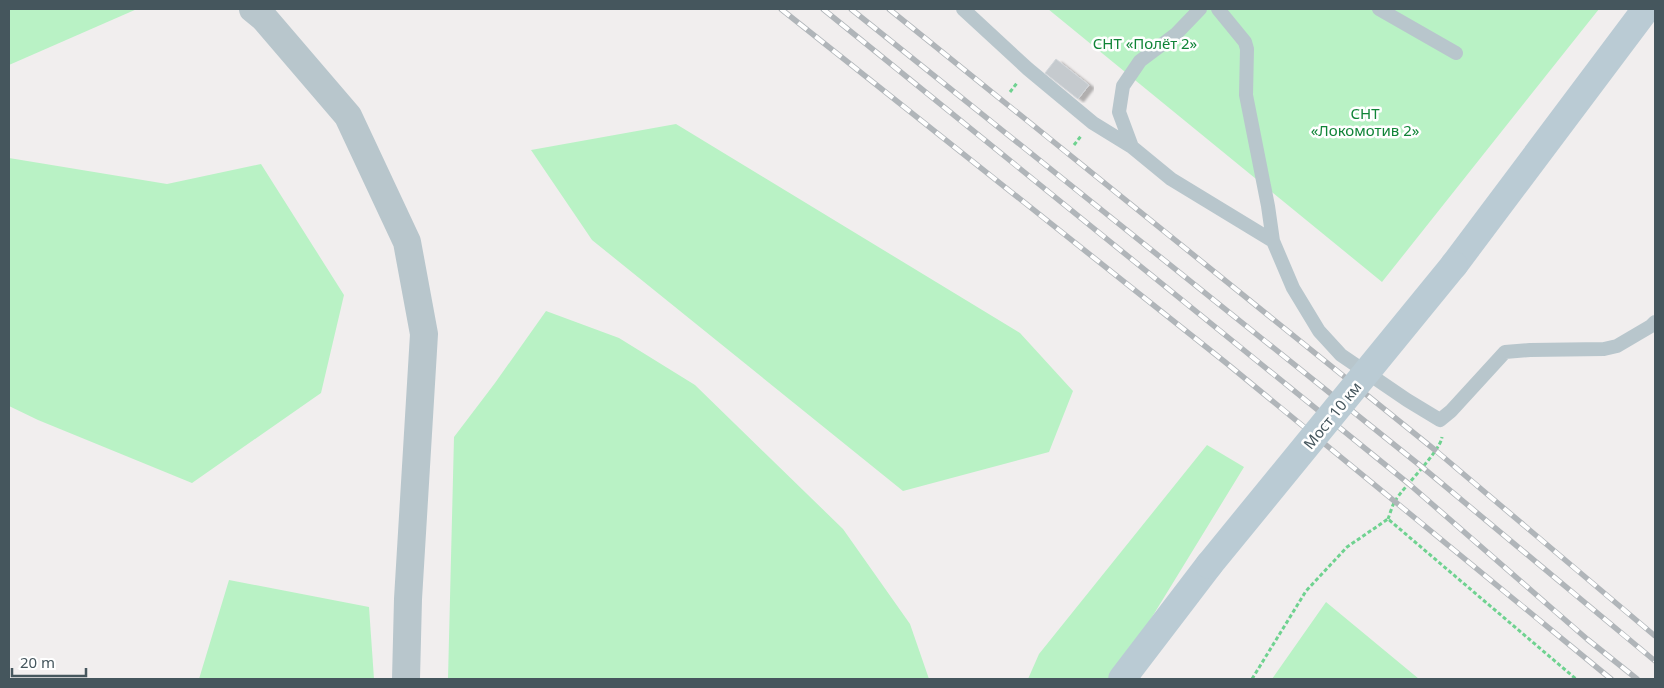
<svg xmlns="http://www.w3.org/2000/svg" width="1664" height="688" viewBox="0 0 1664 688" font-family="'Noto Sans',sans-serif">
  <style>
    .green { fill: #b9f2c5 }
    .building { fill: #c5cace; stroke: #d2d6da; filter: url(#shadow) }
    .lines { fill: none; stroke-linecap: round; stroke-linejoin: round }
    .path { stroke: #6fd290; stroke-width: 3; stroke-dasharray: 4 2.5; stroke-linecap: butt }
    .service { stroke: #b8c6cc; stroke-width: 14 }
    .tertiary { stroke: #b8c6cc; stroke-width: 28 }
    .secondary { stroke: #bacbd4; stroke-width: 28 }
    .rail-casing { stroke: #b0b5b9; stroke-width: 5.5 }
    .rail { stroke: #fff; stroke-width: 4; stroke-dasharray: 11; stroke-linecap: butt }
    .secondary-bridge { stroke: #bacbd4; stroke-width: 28 }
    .labels { text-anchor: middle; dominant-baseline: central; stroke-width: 5; stroke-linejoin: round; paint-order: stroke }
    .park-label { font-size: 15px; fill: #108437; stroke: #fff }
    .street-label { font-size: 15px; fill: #45565d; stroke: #fff }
  </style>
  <defs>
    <filter id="shadow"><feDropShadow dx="5.5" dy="3" stdDeviation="1" flood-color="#0004"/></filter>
  </defs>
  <rect width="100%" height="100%" fill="#f1eeee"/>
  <path class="green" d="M 9,9 L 137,9 L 9,65 Z
    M 1048,9 L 1599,9 L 1382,282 Z
    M 676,124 L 1020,333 L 1073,391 L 1049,452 L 903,491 L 592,240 L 531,150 Z
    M 9,158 L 167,184 L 261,164 L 344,295 L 321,393 L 192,483 L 38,420 L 9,406 Z
    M 546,311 L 619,338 L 695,385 L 843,529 L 910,624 L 929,679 L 448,679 L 454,437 L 495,383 Z
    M 1207,445 L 1244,467 L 1114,679 L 1028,679 L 1039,654 Z
    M 229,580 L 369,607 L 374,679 L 199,679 Z
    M 1326,602 L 1419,679 L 1272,679 Z"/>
  <path class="building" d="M 1056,59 L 1089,85 L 1078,99 L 1045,73 Z"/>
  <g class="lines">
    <path class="path" d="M 1010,92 L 1017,83
      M 1074,145 L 1081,136
      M 1388,519 C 1390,514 1392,506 1395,501 C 1404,486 1440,452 1442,437
      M 1252,679 L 1306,591 L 1347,547 L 1388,519 L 1576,679"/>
    <path class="service" d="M 963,9 L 1028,69 L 1093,123 L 1132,147 L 1171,179 L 1273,241
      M 1218,9 L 1245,42 L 1247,49 L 1246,95 L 1268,206 L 1273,241 L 1293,288 L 1319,331 L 1341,355 L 1407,400 L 1440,420 L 1451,411 L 1505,352 L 1530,350 L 1604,349 L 1617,346 L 1651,326 L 1655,322
      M 1379,9 L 1456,53
      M 1132,147 L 1119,112 L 1123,86 L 1140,61 L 1176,34 L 1200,9"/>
    <path class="tertiary" d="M 253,9 L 264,18 L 348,116 L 407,242 L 424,334 L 408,599 L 406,679"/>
    <path class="secondary" d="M 1454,265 L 1646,9
      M 1122,679 L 1209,565"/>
    <g class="rail-casing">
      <path id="rail" d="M 781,9 L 1225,362 L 1611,679
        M 823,9 L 1409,484 L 1587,639 L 1637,679
        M 851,9 L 1422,467 L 1655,661
        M 889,9 L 1435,450 L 1655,636"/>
    </g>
    <use href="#rail" class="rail"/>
    <path class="secondary-bridge" d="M 1209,565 L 1454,265"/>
  </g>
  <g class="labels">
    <g class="park-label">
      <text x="1145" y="43">СНТ «Полёт 2»</text>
      <text x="1365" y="113">СНТ<tspan x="1365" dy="17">«Локомотив 2»</tspan></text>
    </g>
    <g class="street-label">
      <text transform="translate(1332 415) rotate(-51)">Мост 10 км</text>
    </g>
  </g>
  <rect width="1664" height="688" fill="none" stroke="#45565d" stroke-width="20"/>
  <path d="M12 668v8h74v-8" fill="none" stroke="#45565d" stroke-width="2.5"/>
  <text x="20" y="668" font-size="15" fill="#45565d" stroke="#ffffff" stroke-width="4" paint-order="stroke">20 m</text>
</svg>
